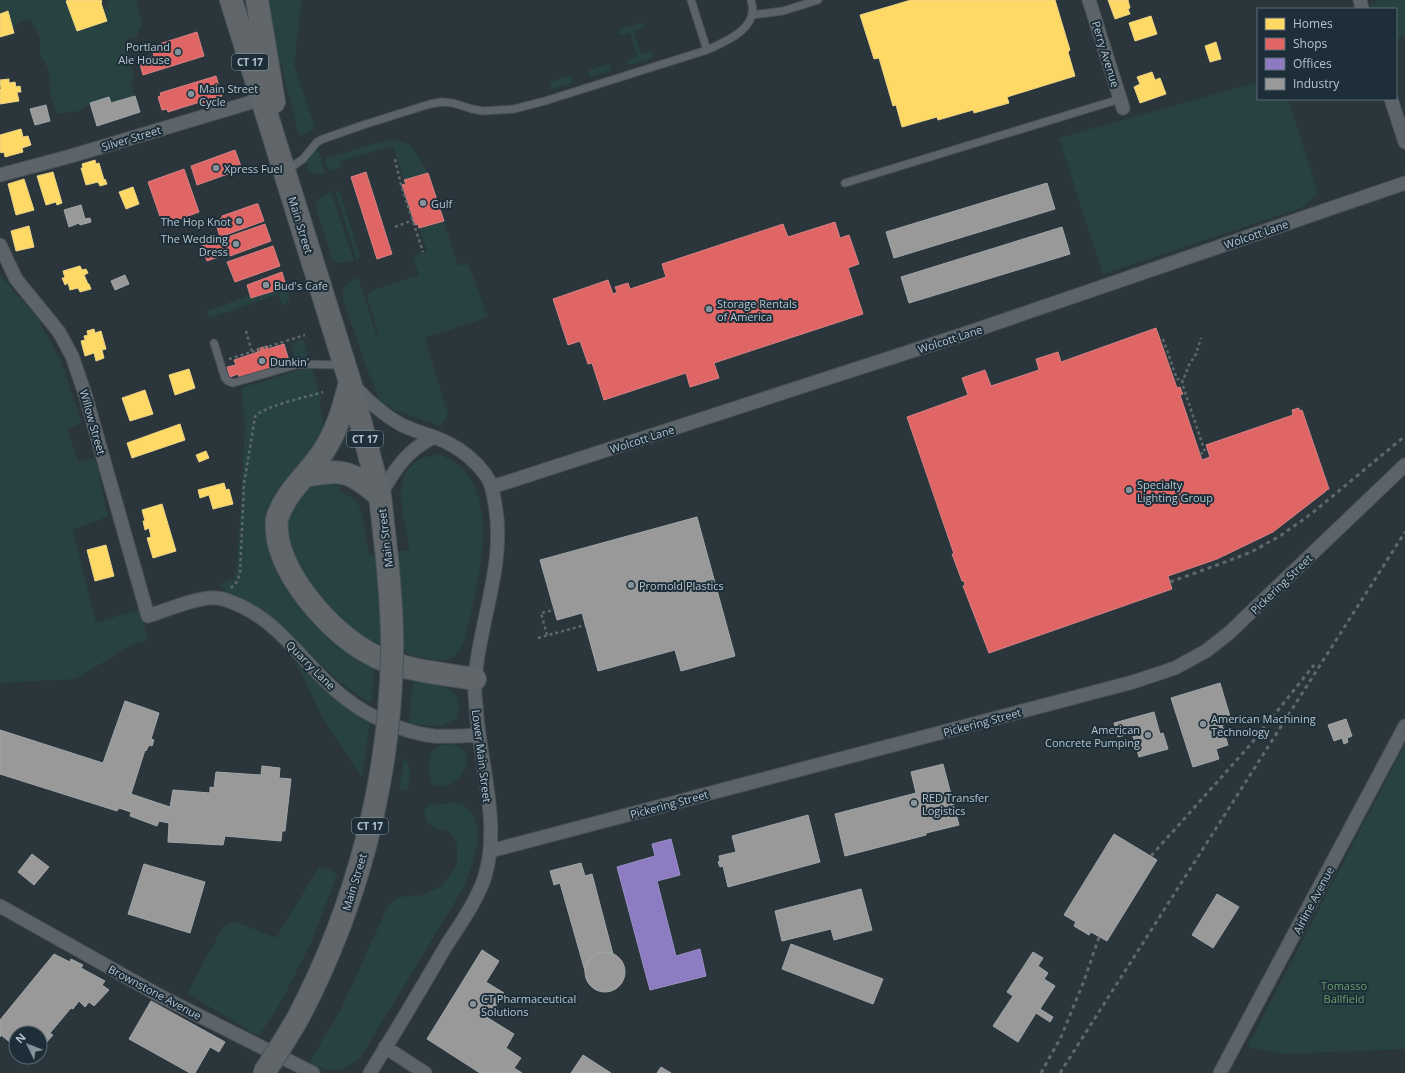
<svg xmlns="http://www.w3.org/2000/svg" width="1405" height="1073" viewBox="0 0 1405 1073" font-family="'Open Sans',sans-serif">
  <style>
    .green { fill: #274240 }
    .homes { fill: #ffd966; stroke: #e9d285 }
    .shops { fill: #e06666; stroke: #d38285 }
    .offices { fill: #8e7cc3; stroke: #9a91c6 }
    .industry { fill: #999; stroke: #a1a6a9 }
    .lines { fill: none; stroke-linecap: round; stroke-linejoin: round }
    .service-casing { stroke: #495156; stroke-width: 9 }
    .minor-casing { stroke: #495156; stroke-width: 15 }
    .trunk-casing { stroke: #485257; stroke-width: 24 }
    .path { stroke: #5e686c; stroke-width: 2.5; stroke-dasharray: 3 3; stroke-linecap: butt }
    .service { stroke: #5c6469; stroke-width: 7 }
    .minor { stroke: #5c6469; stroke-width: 13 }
    .trunk { stroke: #60666a; stroke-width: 22 }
    .rail { stroke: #5f686e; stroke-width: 3; stroke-dasharray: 4 4; stroke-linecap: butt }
    .trunk-bridge-casing { stroke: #485257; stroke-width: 24; stroke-linecap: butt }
    .trunk-bridge { stroke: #60666a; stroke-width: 22 }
    .poi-dot { fill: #85929a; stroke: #1d2e38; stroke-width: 1.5 }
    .labels { text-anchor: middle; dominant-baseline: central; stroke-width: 4; stroke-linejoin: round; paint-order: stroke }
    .shield { fill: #1d2e38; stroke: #8796a0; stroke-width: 1 }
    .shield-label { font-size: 10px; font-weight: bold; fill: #b5c3cd }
    .poi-label { font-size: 11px; fill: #b5c3cd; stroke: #1d2e38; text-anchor: start }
    .street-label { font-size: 11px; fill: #b5c3cd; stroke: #1d2e38 }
    .park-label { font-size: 11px; fill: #6a9f6b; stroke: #1d2e38 }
  </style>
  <rect width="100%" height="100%" fill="#2b363c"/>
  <path class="green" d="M 0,0 L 65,0 L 97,25 L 107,21 L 104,11 L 109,0 L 136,0 L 142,25 L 136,37 L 126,40 L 134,77 L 131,85 L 135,96 L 111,103 L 109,97 L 90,103 L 79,111 L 57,114 L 50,94 L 49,70 L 40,55 L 40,37 L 30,20 L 21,21 L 12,28 L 8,12 L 0,14 Z
    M 266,0 L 302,0 L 294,65 L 315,128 L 312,131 L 301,135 L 299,135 L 272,31 Z
    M 1381,0 L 1405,0 L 1405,36 L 1396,39 L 1396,9 L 1371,9 L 1370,4 Z
    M 640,23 L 644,25 L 644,28 L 635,31 L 634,32 L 641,54 L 651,51 L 653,53 L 653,58 L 630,65 L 627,64 L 626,60 L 637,56 L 630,33 L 619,35 L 618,31 L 620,29 Z
    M 608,64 L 610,64 L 611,70 L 610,71 L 592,77 L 589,76 L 589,70 Z
    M 569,76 L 572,77 L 573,80 L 571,83 L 553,89 L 550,87 L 550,82 Z
    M 1258,82 L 1258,99 L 1288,99 L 1318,193 L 1301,208 L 1103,274 L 1059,138 Z
    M 392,139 L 411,145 L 428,173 L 404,180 L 393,146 L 341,161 L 340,168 L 330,171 L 327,168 L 325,158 Z
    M 318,148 L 325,174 L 310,173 L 307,169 L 308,160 Z
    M 335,191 L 338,191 L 340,193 L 360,256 L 357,260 Z
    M 331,192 L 354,261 L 337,263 L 332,259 L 316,209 C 315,199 322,196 331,192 Z
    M 444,221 L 458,266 L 468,263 L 488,317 L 425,338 L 448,415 L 441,426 L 397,411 L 392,409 L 389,405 L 381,405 L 364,361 L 343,300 C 342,286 346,283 358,277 L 378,340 L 379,338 L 367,296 L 371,291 L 419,275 L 413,256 L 427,251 L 419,228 Z
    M 0,275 L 35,315 L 61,361 L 82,423 L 67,429 L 79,462 L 95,457 L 108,516 L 73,530 L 96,623 L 140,609 L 148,640 L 131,645 L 76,679 L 0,683 Z
    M 286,286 L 290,299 L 283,307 L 279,294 L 209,318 L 207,311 L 250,295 L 251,298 L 255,298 Z
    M 303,339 L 309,358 L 301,359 L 290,362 L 289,358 L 295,357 L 291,343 Z
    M 305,368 L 312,369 L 321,397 L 320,406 L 324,426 L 310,451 L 299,466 L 280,485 L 269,508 L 265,523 L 268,541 L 280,574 L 303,610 L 329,633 L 374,664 L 372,703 L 360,697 L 340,682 L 264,610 L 235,600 L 219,584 L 233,579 L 237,569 L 245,426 L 241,388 Z
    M 439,454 C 448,458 458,463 464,470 C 500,511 475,592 465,639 C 462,646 459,655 451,658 C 438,664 414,656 401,651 C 387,646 371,642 359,634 C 327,612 285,564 288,523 C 289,514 293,508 298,501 C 309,482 321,481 341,486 L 340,491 C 347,494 354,498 358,504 C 364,516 366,541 369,555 L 409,550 C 407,522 387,479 418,460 C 424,457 432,456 439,454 Z
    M 285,649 L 335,700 L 370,723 L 362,777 L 322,717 L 297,664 Z
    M 413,678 C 435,686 469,684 456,719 L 442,726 L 409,724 Z
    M 1405,744 L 1405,1049 L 1283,1054 L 1247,1047 Z
    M 441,745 C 446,745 452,744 457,745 C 459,746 462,749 464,751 C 473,764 459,782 446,786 C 442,787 437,786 433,785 C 429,777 427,762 431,753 C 433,749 437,747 441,745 Z
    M 404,758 C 413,770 410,777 407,791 L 399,790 Z
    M 451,803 C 455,803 460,803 463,805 C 491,821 472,865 464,887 L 360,1058 C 341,1073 332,1073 309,1063 L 341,1009 L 389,904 L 399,897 L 423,895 L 442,886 L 457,865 L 457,843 L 449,831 L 437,829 L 427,823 L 424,813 L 428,805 Z
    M 319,867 L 329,869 L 337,875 L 312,941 L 281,1002 L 265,1027 L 258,1036 L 187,993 L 223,927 L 234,921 L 276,938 Z"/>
  <path class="homes" d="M 69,0 L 101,0 L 102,2 L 101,3 L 107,21 L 77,31 L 66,1 Z
    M 911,0 L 1055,0 L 1070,50 L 1068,52 L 1075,76 L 1007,97 L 1009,103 L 974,113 L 973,110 L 938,120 L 937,117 L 902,127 L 896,105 L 893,106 L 879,58 L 874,59 L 860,15 Z
    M 1108,0 L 1128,0 L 1130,8 L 1128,9 L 1130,14 L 1115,19 Z
    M 8,11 L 14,33 L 0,37 L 0,14 Z
    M 1151,16 L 1157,34 L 1135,41 L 1129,23 Z
    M 1216,42 L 1221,59 L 1210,62 L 1205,46 Z
    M 1152,72 L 1155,80 L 1160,78 L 1166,94 L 1140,103 L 1134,87 L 1140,84 L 1137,77 Z
    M 9,79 L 9,83 L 15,82 L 16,87 L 20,86 L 21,92 L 17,92 L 19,101 L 0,104 L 0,90 L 1,89 L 0,80 Z
    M 21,129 L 23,137 L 28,136 L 31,145 L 22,148 L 23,152 L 5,157 L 4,152 L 1,153 L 0,151 L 0,135 Z
    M 95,160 L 96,164 L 99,163 L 104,180 L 105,179 L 107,184 L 100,186 L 98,182 L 86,185 L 81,168 L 83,168 L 82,164 Z
    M 53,172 L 62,203 L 57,205 L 56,202 L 46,205 L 37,176 Z
    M 24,179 L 34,210 L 16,215 L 8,184 Z
    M 133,187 L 139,204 L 126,209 L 119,192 Z
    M 29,226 L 34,247 L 16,251 L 11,231 Z
    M 80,266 L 82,270 L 86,269 L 88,273 L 84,275 L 88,284 L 89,284 L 91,289 L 80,292 L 78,288 L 70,290 L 68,283 L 65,285 L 62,278 L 65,278 L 63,271 Z
    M 94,329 L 95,333 L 101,331 L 106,349 L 102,350 L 104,358 L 96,361 L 94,353 L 85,356 L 81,341 L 85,340 L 84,336 L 88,335 L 87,331 Z
    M 189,369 L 195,388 L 175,395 L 169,375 Z
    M 145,390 L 153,414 L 130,421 L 122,398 Z
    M 180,424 L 185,440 L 132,458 L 127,443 Z
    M 206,451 L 209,458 L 199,462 L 196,455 Z
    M 224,483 L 226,490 L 229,489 L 233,504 L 213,509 L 209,495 L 200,498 L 198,490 Z
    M 162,504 L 176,551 L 153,558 L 147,538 L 151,537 L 149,528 L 145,530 L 143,521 L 145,521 L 142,510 Z
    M 106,545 L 114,576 L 95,581 L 87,550 Z"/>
  <path class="shops" d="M 197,32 L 204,56 L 143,75 L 139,60 L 154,56 L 152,48 L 156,47 L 156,45 Z
    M 216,76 L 222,96 L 208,100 L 209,102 L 200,105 L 200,102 L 168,112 L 167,109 L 162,110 L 158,97 L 161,96 L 160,93 Z
    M 235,150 L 242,169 L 197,185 L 191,166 Z
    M 184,169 L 199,212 L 163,225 L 148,182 Z
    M 366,172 L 392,254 L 377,259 L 351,177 Z
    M 428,173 L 444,221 L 419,228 L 418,224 L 415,225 L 402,185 L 406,184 L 404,180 Z
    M 256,204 L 258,204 L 264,221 L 220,237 L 215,221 L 222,218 L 222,216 Z
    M 835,222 L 840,238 L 849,235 L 859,264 L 848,268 L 863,314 L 714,363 L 719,378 L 690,387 L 686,373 L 604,400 L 592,363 L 588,364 L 580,341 L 568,345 L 553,299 L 608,280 L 613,294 L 617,292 L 615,287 L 628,283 L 630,289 L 666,277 L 662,264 L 783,224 L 788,237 Z
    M 265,224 L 271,241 L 230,256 L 229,253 L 207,261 L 202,246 Z
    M 273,246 L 280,266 L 235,282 L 227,262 Z
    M 282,272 L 286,286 L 283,287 L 283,288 L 251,298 L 247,285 Z
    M 1156,328 L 1177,388 L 1180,387 L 1181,390 L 1183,394 L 1180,395 L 1202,460 L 1210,457 L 1206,445 L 1293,415 L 1292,410 L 1299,408 L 1299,411 L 1302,410 L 1329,489 L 1326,490 L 1326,491 L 1273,532 L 1217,559 L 1168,576 L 1172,589 L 989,653 L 963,586 L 965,585 L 964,581 L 962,581 L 952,554 L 954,554 L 907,417 L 968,395 L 962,378 L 985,370 L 991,386 L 1039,370 L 1036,359 L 1058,352 L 1061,362 Z
    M 284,344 L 290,364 L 240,379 L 238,374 L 230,377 L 227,367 L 236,365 L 234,360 L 258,352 L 257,349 L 267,346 L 268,349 Z"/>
  <path class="offices" d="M 671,839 L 680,875 L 657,881 L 676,956 L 700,949 L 706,976 L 650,990 L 617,867 L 655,856 L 652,844 Z"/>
  <path class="industry" d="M 135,96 L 140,112 L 97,126 L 90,103 L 109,97 L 111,103 Z
    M 46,105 L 50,121 L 35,125 L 30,109 Z
    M 1047,183 L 1055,209 L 894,258 L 886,232 Z
    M 81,205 L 85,219 L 90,218 L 91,222 L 80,225 L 79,223 L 69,227 L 64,210 Z
    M 1062,227 L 1070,254 L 909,303 L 901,277 Z
    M 125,275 L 129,284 L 115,290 L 111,281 Z
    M 697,517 L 735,656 L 681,671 L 675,650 L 598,671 L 582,613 L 557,620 L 540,560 Z
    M 1220,683 L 1232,723 L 1222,725 L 1228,745 L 1216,749 L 1219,759 L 1193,767 L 1171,698 Z
    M 125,701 L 159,713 L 151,739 L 154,740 L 152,746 L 149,745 L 146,751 L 145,750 L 131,794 L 170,807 L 173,790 L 210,793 L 210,787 L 214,788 L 216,772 L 261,775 L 262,766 L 280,768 L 279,778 L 291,779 L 285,831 L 282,831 L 281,841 L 225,836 L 223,845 L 168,842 L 169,823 L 159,821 L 157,826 L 130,816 L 131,812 L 119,808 L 117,811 L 0,774 L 0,730 L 103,763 Z
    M 1154,712 L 1160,734 L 1163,733 L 1168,749 L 1139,757 L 1132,733 L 1118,737 L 1114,723 Z
    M 1346,719 L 1352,736 L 1347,738 L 1348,742 L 1344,744 L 1342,738 L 1334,741 L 1328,725 Z
    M 943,764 L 959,825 L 926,833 L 926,835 L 845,856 L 835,814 L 916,793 L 911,772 Z
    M 808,815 L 820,862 L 728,887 L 723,866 L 720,867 L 718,862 L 720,861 L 719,856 L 736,852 L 732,836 Z
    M 1114,834 L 1157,860 L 1107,941 L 1091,932 L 1089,935 L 1074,926 L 1076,922 L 1064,915 Z
    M 32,854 L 49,867 L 34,885 L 18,872 Z
    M 581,863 L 585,876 L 592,874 L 613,954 L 602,952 L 596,954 L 590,959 L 587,964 L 585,971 L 560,883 L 554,885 L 550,871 Z
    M 144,864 L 205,882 L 190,933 L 128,914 Z
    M 861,889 L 872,930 L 834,940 L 831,929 L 782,941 L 775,911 Z
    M 1217,894 L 1239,907 L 1213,948 L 1192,935 Z
    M 791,944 L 883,979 L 873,1004 L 782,969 Z
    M 482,950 L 499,961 L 486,982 L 504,993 L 488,1018 L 514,1034 L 506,1048 L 521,1058 L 514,1068 L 522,1073 L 480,1073 L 427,1039 Z
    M 1033,952 L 1043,958 L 1038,966 L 1048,973 L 1044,979 L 1055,986 L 1040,1009 L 1053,1017 L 1050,1022 L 1036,1013 L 1018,1042 L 993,1026 L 1013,996 L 1007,992 Z
    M585 972a20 20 0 1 1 40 0a20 20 0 1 1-40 0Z
    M 54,954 L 70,962 L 71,959 L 83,965 L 81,968 L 105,981 L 102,985 L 109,990 L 94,1006 L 89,1002 L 85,1007 L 79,1001 L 73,1009 L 71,1008 L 50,1033 L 53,1035 L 44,1045 L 42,1043 L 40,1046 L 40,1033 L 16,1033 L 16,1047 L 1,1035 L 0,1037 L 0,1020 Z
    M 151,1001 L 225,1042 L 219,1052 L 210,1047 L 195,1073 L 190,1073 L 129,1039 Z
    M 583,1055 L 611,1073 L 571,1073 Z
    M 661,1067 L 671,1073 L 657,1073 Z"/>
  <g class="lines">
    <g class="service-casing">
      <path id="service" d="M 691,0 L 707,50
        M 752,15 L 783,11 L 818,0
        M 287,170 L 303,159 L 317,142 L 323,139 L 363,125 L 430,104 L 441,102 L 453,103 L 472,109 L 483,111 L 514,109 L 545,101 L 707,50 C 727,41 760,28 751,0
        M 845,183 L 1120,99
        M 214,343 L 225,378 L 228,381 L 233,383 L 299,364 L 341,365"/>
    </g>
    <g class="minor-casing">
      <path id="minor" d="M 1089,0 L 1123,108
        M 1360,0 L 1362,9
        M 1391,99 L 1405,142
        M 0,175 L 71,156 L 262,99
        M 0,245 L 16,279 L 59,332 L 72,356 L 85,394 L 148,616 C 167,610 199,596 218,598 C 226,599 233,603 241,606 C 284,626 308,670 345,698 C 367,716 405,733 434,736 C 449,737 464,736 479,735
        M 354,386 C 368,401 382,414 400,424 C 415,432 433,435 448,443 C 462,450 476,462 485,474 C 492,483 493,493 495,504 C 506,563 480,619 475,678 C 474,687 475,697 476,706 C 479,760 501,823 485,876 C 478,899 459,926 446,946 C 421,989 396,1031 370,1073
        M 492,487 L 964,334 L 1405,183
        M 380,496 C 394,470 407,450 434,437
        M 490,851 L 1133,682 L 1175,668 L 1206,651 L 1229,633 L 1405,465
        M 0,906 L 162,997 L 313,1073
        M 385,1047 L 425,1073
        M 1220,1073 L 1405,726"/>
    </g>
    <g class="trunk-casing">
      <path id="trunk" d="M 231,0 L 350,382 L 380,496 L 387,558
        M 257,0 L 274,102
        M 350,382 C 344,406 337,431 323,452 C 308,475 285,492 277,519 C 276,526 277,533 278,540 C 288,585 336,638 377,657 C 407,671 443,674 475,679
        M 305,476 C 344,469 349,470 380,496"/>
    </g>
    <path class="path" d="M 395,159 L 401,185 L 423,252
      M 395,227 L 413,220
      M 246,331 L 252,352
      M 1163,339 L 1177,379 L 1183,379
      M 229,359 L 305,335
      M 1200,454 L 1205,452 L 1182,383 L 1189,365 L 1196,354 L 1201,338
      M 231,588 L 236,583 L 240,574 L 244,484 L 255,417 C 262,406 308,397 323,392
      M 547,635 L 541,613 L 554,610
      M 538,638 L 585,625"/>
    <use href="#service" class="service"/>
    <use href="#minor" class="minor"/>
    <use href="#trunk" class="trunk"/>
    <path class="rail" d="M 1170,582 L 1228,561 L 1251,552 L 1280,536 L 1311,514 L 1405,436
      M 1151,856 L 1251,744 L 1314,665
      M 1041,1073 L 1061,1037 L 1084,981 L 1099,937
      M 1060,1073 L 1405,532"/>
    <g class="trunk-bridge-casing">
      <path id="trunk-bridge" d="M 264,1073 C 276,1054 288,1036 299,1016 C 357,905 390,780 392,654 C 393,622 390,590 387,558"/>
    </g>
    <use href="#trunk-bridge" class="trunk-bridge"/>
  </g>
  <g class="poi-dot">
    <circle cx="178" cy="52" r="4"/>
    <circle cx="191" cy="94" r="4"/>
    <circle cx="216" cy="168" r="4"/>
    <circle cx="423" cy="203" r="4"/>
    <circle cx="239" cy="221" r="4"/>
    <circle cx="236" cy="244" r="4"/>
    <circle cx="266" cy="285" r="4"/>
    <circle cx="709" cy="309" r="4"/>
    <circle cx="262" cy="361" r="4"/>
    <circle cx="1129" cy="490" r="4"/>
    <circle cx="631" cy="585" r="4"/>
    <circle cx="1203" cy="724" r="4"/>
    <circle cx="1148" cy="735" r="4"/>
    <circle cx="914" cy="803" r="4"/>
    <circle cx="473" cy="1004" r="4"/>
  </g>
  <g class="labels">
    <g class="shield">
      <rect x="232" y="54" width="36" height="16" rx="3"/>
      <rect x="347" y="431" width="36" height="16" rx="3"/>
      <rect x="352" y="818" width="36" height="16" rx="3"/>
    </g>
    <g class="shield-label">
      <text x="250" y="62">CT 17</text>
      <text x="365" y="439">CT 17</text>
      <text x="370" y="826">CT 17</text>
    </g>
    <g class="poi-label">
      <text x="170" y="46" text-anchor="end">Portland<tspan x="170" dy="13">Ale House</tspan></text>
      <text x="199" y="88">Main Street<tspan x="199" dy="13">Cycle</tspan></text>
      <text x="224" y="168">Xpress Fuel</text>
      <text x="431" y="203">Gulf</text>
      <text x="231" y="221" text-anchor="end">The Hop Knot</text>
      <text x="228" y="238" text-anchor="end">The Wedding<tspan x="228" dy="13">Dress</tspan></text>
      <text x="274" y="285">Bud's Cafe</text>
      <text x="717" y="303">Storage Rentals<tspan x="717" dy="13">of America</tspan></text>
      <text x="270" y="361">Dunkin'</text>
      <text x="1137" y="484">Specialty<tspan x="1137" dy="13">Lighting Group</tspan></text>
      <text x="639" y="585">Promold Plastics</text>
      <text x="1211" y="718">American Machining<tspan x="1211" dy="13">Technology</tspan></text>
      <text x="1140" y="729" text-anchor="end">American<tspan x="1140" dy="13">Concrete Pumping</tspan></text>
      <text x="922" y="797">RED Transfer<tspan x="922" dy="13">Logistics</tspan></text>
      <text x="481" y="998">CT Pharmaceutical<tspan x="481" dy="13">Solutions</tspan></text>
    </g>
    <g class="street-label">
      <text transform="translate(1106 54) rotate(73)">Perry Avenue</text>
      <text transform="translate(131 138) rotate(-17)">Silver Street</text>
      <text transform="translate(301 225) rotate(73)">Main Street</text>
      <text transform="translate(1256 234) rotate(-19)">Wolcott Lane</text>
      <text transform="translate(950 339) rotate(-18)">Wolcott Lane</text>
      <text transform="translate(93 422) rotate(74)">Willow Street</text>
      <text transform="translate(642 439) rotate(-18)">Wolcott Lane</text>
      <text transform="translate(385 538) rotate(-97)">Main Street</text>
      <text transform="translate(1281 584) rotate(-44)">Pickering Street</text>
      <text transform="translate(311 665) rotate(45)">Quarry Lane</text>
      <text transform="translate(982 722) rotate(-15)">Pickering Street</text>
      <text transform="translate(482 756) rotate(83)">Lower Main Street</text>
      <text transform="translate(669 804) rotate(-15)">Pickering Street</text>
      <text transform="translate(354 882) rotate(-73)">Main Street</text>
      <text transform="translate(1313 900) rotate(-62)">Airline Avenue</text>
      <text transform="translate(155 992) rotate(28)">Brownstone Avenue</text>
    </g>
    <g class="park-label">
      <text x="1344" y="985">Tomasso<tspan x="1344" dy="13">Ballfield</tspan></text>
    </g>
  </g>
  <rect x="1257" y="8" width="140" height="92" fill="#1d2e38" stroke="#5a6a74"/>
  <rect x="1265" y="18" width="20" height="12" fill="#ffd966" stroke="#5a6a74"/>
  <text x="1293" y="28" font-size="12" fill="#b5c3cd">Homes</text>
  <rect x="1265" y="38" width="20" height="12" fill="#e06666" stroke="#5a6a74"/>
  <text x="1293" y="48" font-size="12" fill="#b5c3cd">Shops</text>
  <rect x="1265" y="58" width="20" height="12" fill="#8e7cc3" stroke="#5a6a74"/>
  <text x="1293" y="68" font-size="12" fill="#b5c3cd">Offices</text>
  <rect x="1265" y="78" width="20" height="12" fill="#999999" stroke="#5a6a74"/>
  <text x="1293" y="88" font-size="12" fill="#b5c3cd">Industry</text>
  <g transform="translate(28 1045) rotate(313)"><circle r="19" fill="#1d2e38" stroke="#5a6a74"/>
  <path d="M0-3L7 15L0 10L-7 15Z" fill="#85929a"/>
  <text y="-6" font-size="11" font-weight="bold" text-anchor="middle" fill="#b5c3cd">N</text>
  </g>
</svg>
